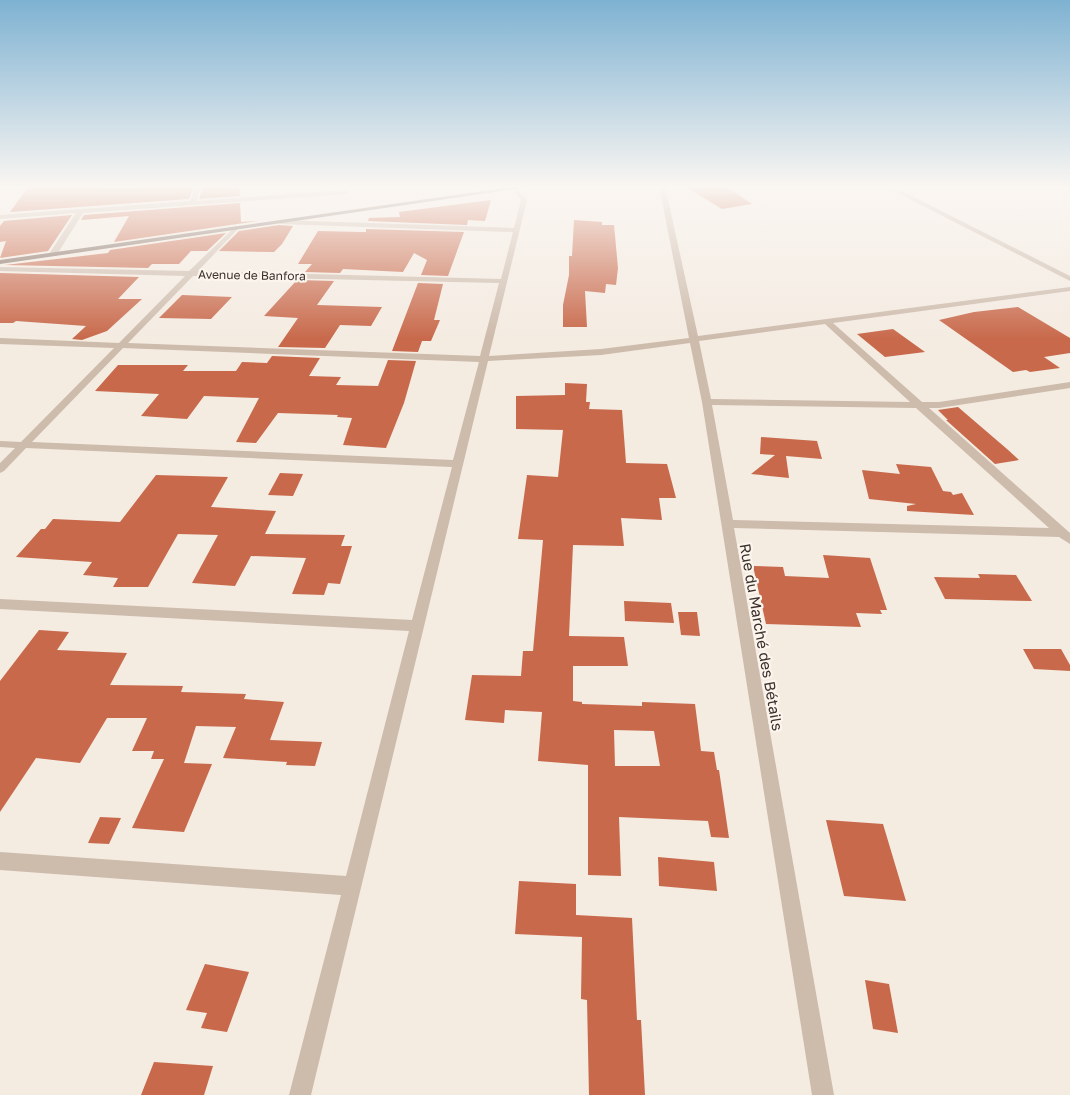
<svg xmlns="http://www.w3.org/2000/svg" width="1070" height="1095" viewBox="0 0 1070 1095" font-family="'Golos Text',sans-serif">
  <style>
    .building { fill: #c8694b; fill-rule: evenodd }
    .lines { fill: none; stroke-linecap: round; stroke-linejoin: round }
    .minor { fill: #cdbbac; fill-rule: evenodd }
    .major { fill: #7d675c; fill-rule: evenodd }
    .labels { text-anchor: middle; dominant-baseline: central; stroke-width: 4.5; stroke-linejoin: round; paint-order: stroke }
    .far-street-label { font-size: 12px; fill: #3b302b; stroke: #fbf5ee }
    .street-label { font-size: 15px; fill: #3b302b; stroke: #fbf5ee }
  </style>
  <rect width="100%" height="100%" fill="#f4ebe1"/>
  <path class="building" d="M 29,186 L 108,186 L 108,188 L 194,186 L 189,199 L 10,212 Z
    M 204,186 L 239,186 L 240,196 L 199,199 Z
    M 684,186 L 725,186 L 752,204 L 722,209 Z
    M 491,200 L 485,221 L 468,220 L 467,225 L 368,221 L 369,218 L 400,217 L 399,212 Z
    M 240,203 L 241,222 L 257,221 L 114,242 L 129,216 L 81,220 L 84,215 Z
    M 72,215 L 48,251 L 0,258 L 6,241 L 0,242 L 0,226 L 4,221 Z
    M 574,220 L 602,222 L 602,225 L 614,225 L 618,268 L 616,285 L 606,284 L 605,293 L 585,291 L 587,327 L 563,327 L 563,305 L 569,275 L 569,256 L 572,256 Z
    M 279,225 L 293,226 L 282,244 L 274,252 L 219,251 L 239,231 Z
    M 366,229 L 464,232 L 448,276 L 421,275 L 427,260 L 414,253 L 403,272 L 343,269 L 340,273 L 305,272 L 312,264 L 298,264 L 318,231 L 361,232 L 366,232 Z
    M 226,233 L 207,251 L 191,251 L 179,264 L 152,264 L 148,268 L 5,265 L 108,253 L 110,250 Z
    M 0,273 L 139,277 L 118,299 L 142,299 L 107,331 L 82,340 L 72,339 L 86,326 L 16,321 L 13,323 L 0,323 Z
    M 297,280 L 334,281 L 317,305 L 382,307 L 371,326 L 340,325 L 325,348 L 278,347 L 298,318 L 264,316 Z
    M 418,283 L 443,284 L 434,320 L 440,320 L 431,341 L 422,341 L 418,352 L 392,351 Z
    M 182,295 L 232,297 L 211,319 L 159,318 Z
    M 1018,307 L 1070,338 L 1070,353 L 1044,357 L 1060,368 L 1030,372 L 1026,370 L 1013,372 L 939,320 L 974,312 Z
    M 893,329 L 925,352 L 885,357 L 857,334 Z
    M 272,356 L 320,358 L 309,376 L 341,377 L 336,385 L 378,386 L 388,360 L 416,361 L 404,403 L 386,448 L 343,445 L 352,418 L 337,417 L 338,415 L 278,413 L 256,443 L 236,442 L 259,398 L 204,396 L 187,419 L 141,416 L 159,394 L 95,391 L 118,365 L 188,365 L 183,371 L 236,371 L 242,362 L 267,363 Z
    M 565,383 L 587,384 L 586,402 L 590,402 L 589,409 L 622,410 L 626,463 L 667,464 L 676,498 L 659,498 L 662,520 L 621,518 L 624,546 L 573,545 L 569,636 L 624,637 L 628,666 L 573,666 L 573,701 L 582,702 L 582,704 L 642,706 L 642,702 L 695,704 L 701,751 L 714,752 L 717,770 L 719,770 L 729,838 L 711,837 L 708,821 L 619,817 L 621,876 L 588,875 L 588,765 L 538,761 L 542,712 L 505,710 L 504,723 L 465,720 L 472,675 L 521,676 L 523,651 L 533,651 L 543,540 L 518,539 L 527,475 L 558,477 L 563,430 L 516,429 L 516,396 L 565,395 ZM 614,730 L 654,731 L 660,766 L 615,766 Z
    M 958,407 L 1007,449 L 1019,460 L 995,464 L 946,420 L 948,420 L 938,410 Z
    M 761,437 L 817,441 L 822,459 L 786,456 L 789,478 L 751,474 L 775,455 L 760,454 Z
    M 896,464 L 931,467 L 943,491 L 951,492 L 953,495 L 962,493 L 974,515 L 907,511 L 907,506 L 916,504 L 869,499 L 862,470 L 900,474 Z
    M 280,473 L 303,474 L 293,496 L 268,495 Z
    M 156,475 L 228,477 L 211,507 L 276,511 L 265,534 L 345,535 L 341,546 L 352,546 L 340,584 L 328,583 L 324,595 L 292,594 L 306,558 L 251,556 L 235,586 L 192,583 L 218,535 L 178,534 L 148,587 L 113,587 L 118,578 L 83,575 L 92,562 L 16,557 L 41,529 L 45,529 L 53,519 L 120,522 Z
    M 823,555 L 870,558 L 887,610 L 880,610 L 882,614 L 856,613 L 861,627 L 766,624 L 753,566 L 783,567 L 785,576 L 829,578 Z
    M 978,574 L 1016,575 L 1032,601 L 945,599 L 934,577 L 980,578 Z
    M 624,601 L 671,603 L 674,623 L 625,621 Z
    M 678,612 L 697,612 L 700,636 L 681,635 Z
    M 39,630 L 69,632 L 57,650 L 127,653 L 110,685 L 183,686 L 181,692 L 246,694 L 244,699 L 284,702 L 270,740 L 322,742 L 315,766 L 286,765 L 287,762 L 223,758 L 236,727 L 196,726 L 184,763 L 212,764 L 184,832 L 132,828 L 164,759 L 151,759 L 154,751 L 132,751 L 147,718 L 107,718 L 80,763 L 36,758 L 0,812 L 0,681 Z
    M 1023,649 L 1061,649 L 1070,665 L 1070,671 L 1034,669 Z
    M 100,817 L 121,818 L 109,844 L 88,843 Z
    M 826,820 L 883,824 L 906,901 L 844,896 Z
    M 658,857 L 714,862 L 717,891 L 659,886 Z
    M 519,881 L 576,884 L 576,915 L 632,918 L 637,1020 L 641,1020 L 645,1095 L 589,1095 L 587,1000 L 581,999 L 582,937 L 515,934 Z
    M 205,964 L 249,972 L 227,1032 L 201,1028 L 207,1013 L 186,1010 Z
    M 865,980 L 889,984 L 898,1033 L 873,1029 Z
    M 154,1062 L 213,1066 L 204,1095 L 141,1095 Z"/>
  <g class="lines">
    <path class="minor" d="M 196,186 L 202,186 L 196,201 L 345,190 L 348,192 L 345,194 L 83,213 L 56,256 L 53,256 L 49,254 L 76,213 L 0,219 L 0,215 L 190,201 Z
      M 659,186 L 665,186 L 698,336 L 1070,287 L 1070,291 L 833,323 L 922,402 L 939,402 L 1070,382 L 1070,388 L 939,408 L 929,408 L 1070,533 L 1070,544 L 1059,537 L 734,528 L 834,1095 L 812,1095 L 702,402 L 690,343 L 601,355 L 488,361 L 311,1095 L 289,1095 L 341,895 L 0,870 L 0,852 L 346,876 L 409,631 L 0,609 L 0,599 L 412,620 L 452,467 L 26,448 L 4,471 L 0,473 L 0,463 L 15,448 L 0,447 L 0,441 L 21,442 L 114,348 L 0,344 L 0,338 L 119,343 L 185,276 L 0,271 L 0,267 L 189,271 L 236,226 L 238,227 L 238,229 L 198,271 L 501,279 L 513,232 L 280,224 L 277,222 L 280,220 L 514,228 L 521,200 L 513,189 L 516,187 L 527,200 L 489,356 L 601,349 L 689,338 ZM 193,276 L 499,283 L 480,356 L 128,343 ZM 825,324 L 910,402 L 711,399 L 699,341 ZM 123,348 L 479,362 L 453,460 L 32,442 ZM 712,405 L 916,408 L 1049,528 L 733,520 Z
      M 884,186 L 892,186 L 1070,276 L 1070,281 Z"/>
    <path class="major" d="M 519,186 L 536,186 L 0,264 L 0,260 Z"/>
  </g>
  <linearGradient id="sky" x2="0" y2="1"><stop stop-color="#7eb2d2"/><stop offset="0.55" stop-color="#faf6f2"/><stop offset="1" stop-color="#faf6f2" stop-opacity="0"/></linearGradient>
  <rect width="1070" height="339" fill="url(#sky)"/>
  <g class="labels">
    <g class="far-street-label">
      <text transform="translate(252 275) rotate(1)">Avenue de Banfora</text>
    </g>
    <g class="street-label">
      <text transform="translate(762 637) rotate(80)">Rue du Marché des Bétails</text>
    </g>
  </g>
</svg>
